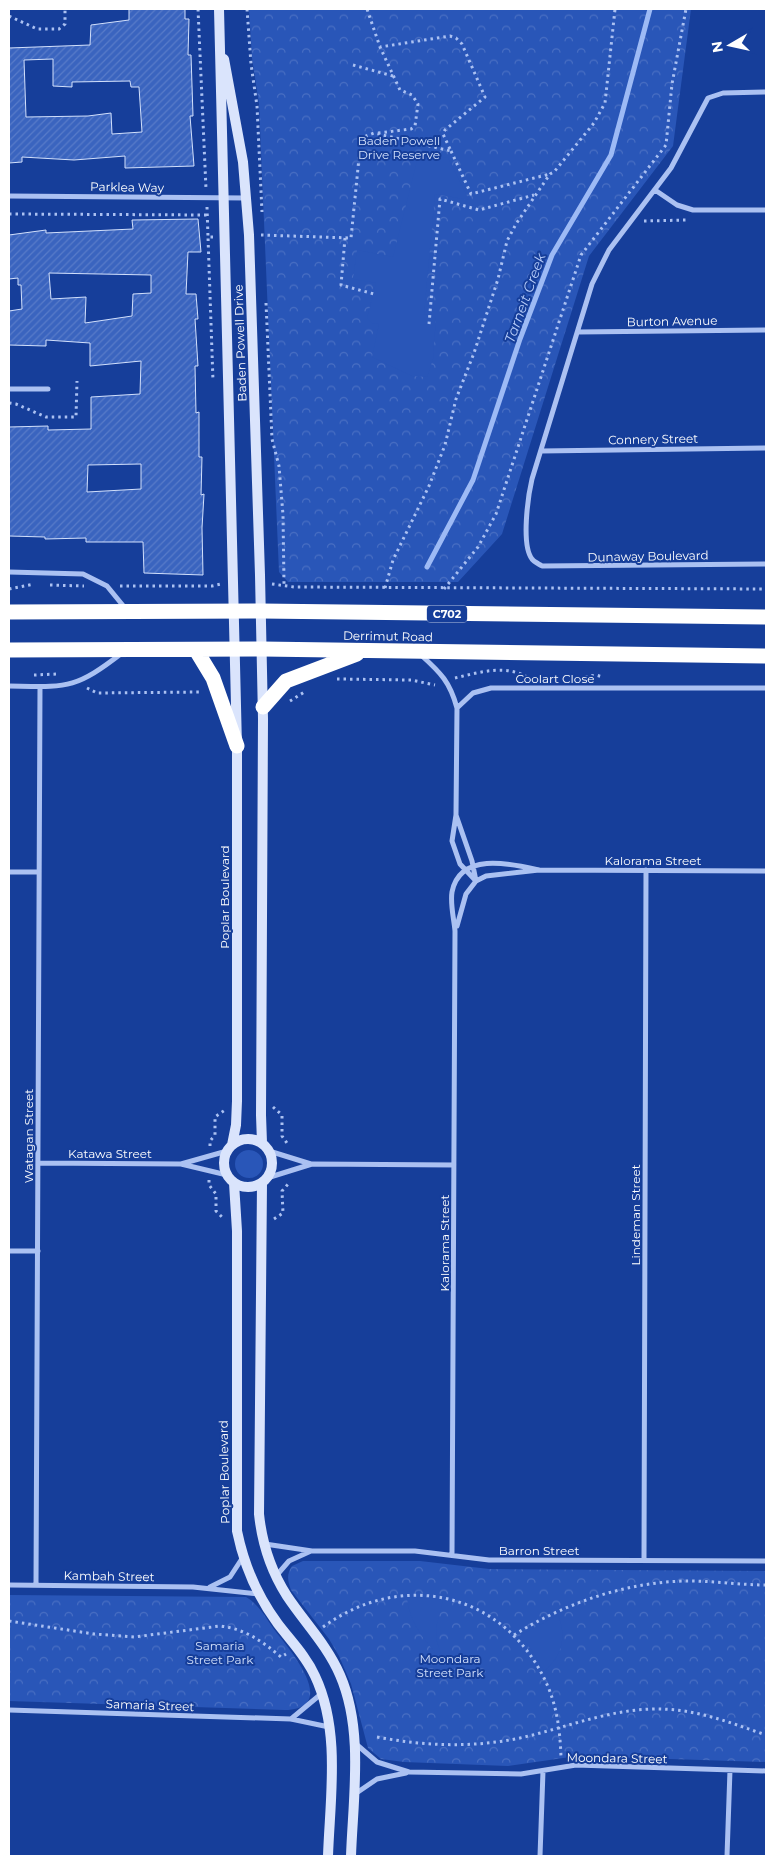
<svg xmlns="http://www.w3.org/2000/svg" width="775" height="1865" viewBox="0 0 775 1865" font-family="Montserrat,sans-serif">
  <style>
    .forest { fill: url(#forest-crowns) }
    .garden { fill: #2956b8 }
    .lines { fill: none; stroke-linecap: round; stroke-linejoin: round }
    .stream { stroke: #9dbaf5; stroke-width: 5 }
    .building { fill: url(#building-hatch); stroke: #d2e0fc; fill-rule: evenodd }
    .path { stroke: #abc1f2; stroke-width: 3; stroke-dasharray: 2.5 4; stroke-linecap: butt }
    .street { stroke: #abc1f2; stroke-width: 5 }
    .secondary { stroke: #dae4fc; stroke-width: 10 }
    .highway { stroke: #fff; stroke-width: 15 }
    .labels { text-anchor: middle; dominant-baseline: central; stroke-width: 4; stroke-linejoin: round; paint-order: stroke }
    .shield { fill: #163e9a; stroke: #b9c5e1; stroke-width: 1 }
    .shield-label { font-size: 11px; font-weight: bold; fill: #fff }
    .park-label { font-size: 12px; fill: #d2e0fc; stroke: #163e9a }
    .street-label { font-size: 12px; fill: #fff; stroke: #163e9a }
    .water-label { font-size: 14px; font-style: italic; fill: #b7ccf9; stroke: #163e9a }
  </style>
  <defs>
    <pattern id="forest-crowns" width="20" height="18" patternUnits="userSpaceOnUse" patternTransform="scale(1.25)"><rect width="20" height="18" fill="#2956b8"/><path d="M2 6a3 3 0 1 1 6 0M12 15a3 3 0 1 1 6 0" fill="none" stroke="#496fc3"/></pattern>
    <pattern id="building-hatch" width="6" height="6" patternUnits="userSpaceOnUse" patternTransform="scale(1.25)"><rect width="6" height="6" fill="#3a64bf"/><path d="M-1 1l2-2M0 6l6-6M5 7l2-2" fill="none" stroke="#587bc9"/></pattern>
  </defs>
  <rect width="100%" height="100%" fill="#163e9a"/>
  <path class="forest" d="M 249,9 L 691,9 L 673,146 L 589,256 L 502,534 L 458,582 L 288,582 L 279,572 L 259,104 L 252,58 Z
    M 303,1561 L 420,1561 L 489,1569 L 766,1571 L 766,1762 L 577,1756 L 508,1766 L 404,1762 L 381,1759 L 368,1748 L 351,1684 L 339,1656 L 329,1639 L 291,1590 C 288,1581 286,1575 292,1566 Z
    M 9,1595 L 246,1597 C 260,1605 267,1620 276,1632 C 290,1650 340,1708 285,1710 L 9,1701 Z"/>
  <path class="garden" d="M 419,153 L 448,158 L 469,200 L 435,194 L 424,314 L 436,317 L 433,359 L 427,377 L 412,376 L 372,357 L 379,324 L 372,323 L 367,318 L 376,283 L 353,279 L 357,250 L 393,257 Z
    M235 1164a14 14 0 1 1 28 0a14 14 0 1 1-28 0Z
    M 417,1597 L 443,1600 L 437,1624 L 436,1638 L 443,1661 C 426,1642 410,1625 407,1598 Z
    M 558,1615 C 567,1636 562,1657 544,1671 L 531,1649 L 519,1636 Z"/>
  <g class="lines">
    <path class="stream" d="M 427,567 L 473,480 L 520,339 L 552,255 L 611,155 L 650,9"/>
  </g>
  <path class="building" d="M 129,9 L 185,9 L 185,19 L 189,19 L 188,55 L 191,55 L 193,116 L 190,116 L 194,166 L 125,168 L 125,156 L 74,160 L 22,157 L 22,162 L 9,163 L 9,48 L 90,45 L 91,25 L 129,20 ZM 53,59 L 53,86 L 72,87 L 72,82 L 130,81 L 131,87 L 139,87 L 142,132 L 112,134 L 111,113 L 88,116 L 26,117 L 24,60 Z
    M 198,219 L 201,252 L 188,252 L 186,294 L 196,294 L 198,319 L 195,319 L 198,366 L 195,366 L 196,413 L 199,412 L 199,457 L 202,457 L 201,495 L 204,494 L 202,528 L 203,575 L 144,573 L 143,542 L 86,542 L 86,538 L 45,539 L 45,537 L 9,536 L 9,427 L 48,426 L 48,430 L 91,429 L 91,397 L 140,394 L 141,361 L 90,366 L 90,343 L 46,340 L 46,346 L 9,345 L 9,311 L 22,309 L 21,285 L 18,285 L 18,278 L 9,279 L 9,235 L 46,230 L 46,233 L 133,229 L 132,220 ZM 49,273 L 151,275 L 151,293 L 133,294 L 132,316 L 85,323 L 86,297 L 51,299 ZM 141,464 L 141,489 L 87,492 L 88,465 Z"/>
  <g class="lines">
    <path class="path" d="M 198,9 L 206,189
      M 247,9 L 251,64 L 257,106 L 262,212
      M 9,16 L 37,29 L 59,29 L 65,24 L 65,10
      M 353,65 L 393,76
      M 378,133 L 411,129 L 415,126 L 418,104 L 412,95 L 400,90 L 380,47
      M 451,151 L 471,194 L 550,174
      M 207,207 L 208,237
      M 9,214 L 207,215
      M 644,221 L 686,220
      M 261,235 L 351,238 L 361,138 L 374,133 L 451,151 L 443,134 L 445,130 L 485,97 L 462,44 L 456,38 L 450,36 L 380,47 L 367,9
      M 213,237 L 208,237 L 213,381
      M 345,238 L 341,285 L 374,294
      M 266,303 L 272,439 L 279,466 L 283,515 L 284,584
      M 429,324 L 440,199 L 479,210 L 534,195
      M 9,403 L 16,404 L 46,417 L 76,417 L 77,381
      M 272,584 L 294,587 L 766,589
      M 50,585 L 84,586
      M 120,586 L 212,586 L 221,584
      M 385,588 L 393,560 L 429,486 L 445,445 L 456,399 L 474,353 L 498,279 L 507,241 L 516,224 L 550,174 L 554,172 L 594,123 L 605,103 L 615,9
      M 9,589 L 34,584
      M 444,589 L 478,547 L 496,514 L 581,255 L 666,145 L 672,84 L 686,9
      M 34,675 L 57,674
      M 585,677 L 596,675 L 603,677
      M 455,678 C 480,672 506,664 529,678
      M 337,679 L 411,680 L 435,685
      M 87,688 L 97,693 L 202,692
      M 290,701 L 306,691
      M 273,1107 L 282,1115 L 282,1136 L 289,1146
      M 210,1146 L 210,1141 L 215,1135 L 215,1117 L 225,1110
      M 209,1180 L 209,1185 L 216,1194 L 216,1211 L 223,1218
      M 274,1219 L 283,1213 L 282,1191 L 289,1183
      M 9,1621 L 94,1634 L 134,1637 L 220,1626 C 245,1629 262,1641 281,1657 L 286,1654
      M 323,1627 C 401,1570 502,1591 545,1680 C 557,1705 560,1730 561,1757
      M 514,1635 C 565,1603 629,1581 689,1581 C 715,1581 741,1585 766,1585
      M 377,1737 C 425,1746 472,1748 520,1738 C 565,1728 607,1710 653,1709 C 694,1708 728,1722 766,1735"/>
    <path class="street" d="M 766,92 L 723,93 L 708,98 L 671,168 L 609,250 L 592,284 L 532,479 C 528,496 521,545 532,559 C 534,562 539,564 542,566 L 766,564
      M 655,190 L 677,205 L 693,210 L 766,210
      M 9,196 L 246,198
      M 578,332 L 766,330
      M 9,389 L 48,389
      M 541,451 L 766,448
      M 9,572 L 83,574 L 107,586 L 125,608
      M 421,655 C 441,673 450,682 457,708 L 456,815 L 452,841 L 460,864 L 476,881
      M 9,686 C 67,687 74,690 122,653
      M 457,708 L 473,693 L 491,688 L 766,688
      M 456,815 L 472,861 L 476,881
      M 9,872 L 39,872
      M 457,926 L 466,894 L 476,881 L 486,876 L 539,870 L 766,871
      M 269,1151 L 311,1164
      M 38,1163 L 181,1164 L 227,1175
      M 181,1164 L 227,1151
      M 267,1178 L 312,1164 L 454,1165
      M 9,1251 L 38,1251
      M 265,1544 L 312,1551 L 415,1551 L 489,1560 L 766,1561
      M 452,1555 L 455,931 C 454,919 450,904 452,892 C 460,851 512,864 539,870
      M 644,1560 L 646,870
      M 276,1576 L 289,1561 L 311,1551
      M 9,1585 L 193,1587 L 258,1594
      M 36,1585 L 40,687
      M 210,1587 L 230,1577 L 243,1557
      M 9,1710 L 291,1719 L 329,1727
      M 291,1719 L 321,1694
      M 356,1744 L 377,1762 L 409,1772 L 521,1774 L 576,1765 L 766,1771
      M 355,1794 L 377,1779 L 406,1773
      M 540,1856 L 543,1771
      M 727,1856 L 730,1770"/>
    <path class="secondary" d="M 219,9 L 237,746 L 237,1101 L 236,1125 L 232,1145
      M 224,59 L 243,162 L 249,235 L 260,575 L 263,719 L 261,1115 L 262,1143
      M224 1163a24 24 0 1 1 48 0a24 24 0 1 1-48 0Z
      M 234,1183 L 237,1231 L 237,1531 C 244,1565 257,1596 278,1624 C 291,1641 306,1656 315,1676 C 341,1731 330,1798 328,1856
      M 262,1183 L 259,1514 C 262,1543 271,1571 287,1596 C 305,1623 327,1645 340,1675 C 364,1730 353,1798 351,1856"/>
    <path class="highway" d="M 9,612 L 261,611 L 766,617
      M 9,650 L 262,649 L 766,656
      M 196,650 L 213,678 L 237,746
      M 263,707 L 286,681 L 357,654"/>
  </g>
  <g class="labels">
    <rect class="shield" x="427" y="605.5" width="40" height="17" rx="4"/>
    <g class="shield-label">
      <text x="447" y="614">C702</text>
    </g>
    <g class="park-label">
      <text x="399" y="140">Baden Powell<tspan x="399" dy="14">Drive Reserve</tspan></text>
      <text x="220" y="1645">Samaria<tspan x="220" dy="14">Street Park</tspan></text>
      <text x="450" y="1658">Moondara<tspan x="450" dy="14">Street Park</tspan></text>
    </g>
    <g class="street-label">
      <text transform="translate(127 187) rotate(1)">Parklea Way</text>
      <text transform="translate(672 321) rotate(-1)">Burton Avenue</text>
      <text transform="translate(240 343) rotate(-92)">Baden Powell Drive</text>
      <text transform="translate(653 439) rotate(-1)">Connery Street</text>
      <text transform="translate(648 556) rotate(-1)">Dunaway Boulevard</text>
      <text transform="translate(388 636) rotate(1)">Derrimut Road</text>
      <text x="555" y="678">Coolart Close</text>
      <text x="653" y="860">Kalorama Street</text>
      <text transform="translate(224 897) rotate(-90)">Poplar Boulevard</text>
      <text transform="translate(28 1136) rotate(-90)">Watagan Street</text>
      <text x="110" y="1153">Katawa Street</text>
      <text transform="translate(635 1215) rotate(-90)">Lindeman Street</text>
      <text transform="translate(444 1243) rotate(-90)">Kalorama Street</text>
      <text transform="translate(224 1472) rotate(-91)">Poplar Boulevard</text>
      <text x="539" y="1550">Barron Street</text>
      <text transform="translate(109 1576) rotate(1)">Kambah Street</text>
      <text transform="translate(150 1705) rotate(2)">Samaria Street</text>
      <text transform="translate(617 1758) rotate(1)">Moondara Street</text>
    </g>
    <g class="water-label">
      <text transform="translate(525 298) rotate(-70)">Tarneit Creek</text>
    </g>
  </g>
  <rect width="775" height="1865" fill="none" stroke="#ffffff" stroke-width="20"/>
  <g transform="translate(730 45) rotate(261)" stroke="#163e9a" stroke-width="4" paint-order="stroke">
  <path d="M0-4L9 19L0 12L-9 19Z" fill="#ffffff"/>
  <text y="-8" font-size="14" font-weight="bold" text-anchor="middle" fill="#ffffff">N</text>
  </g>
</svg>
